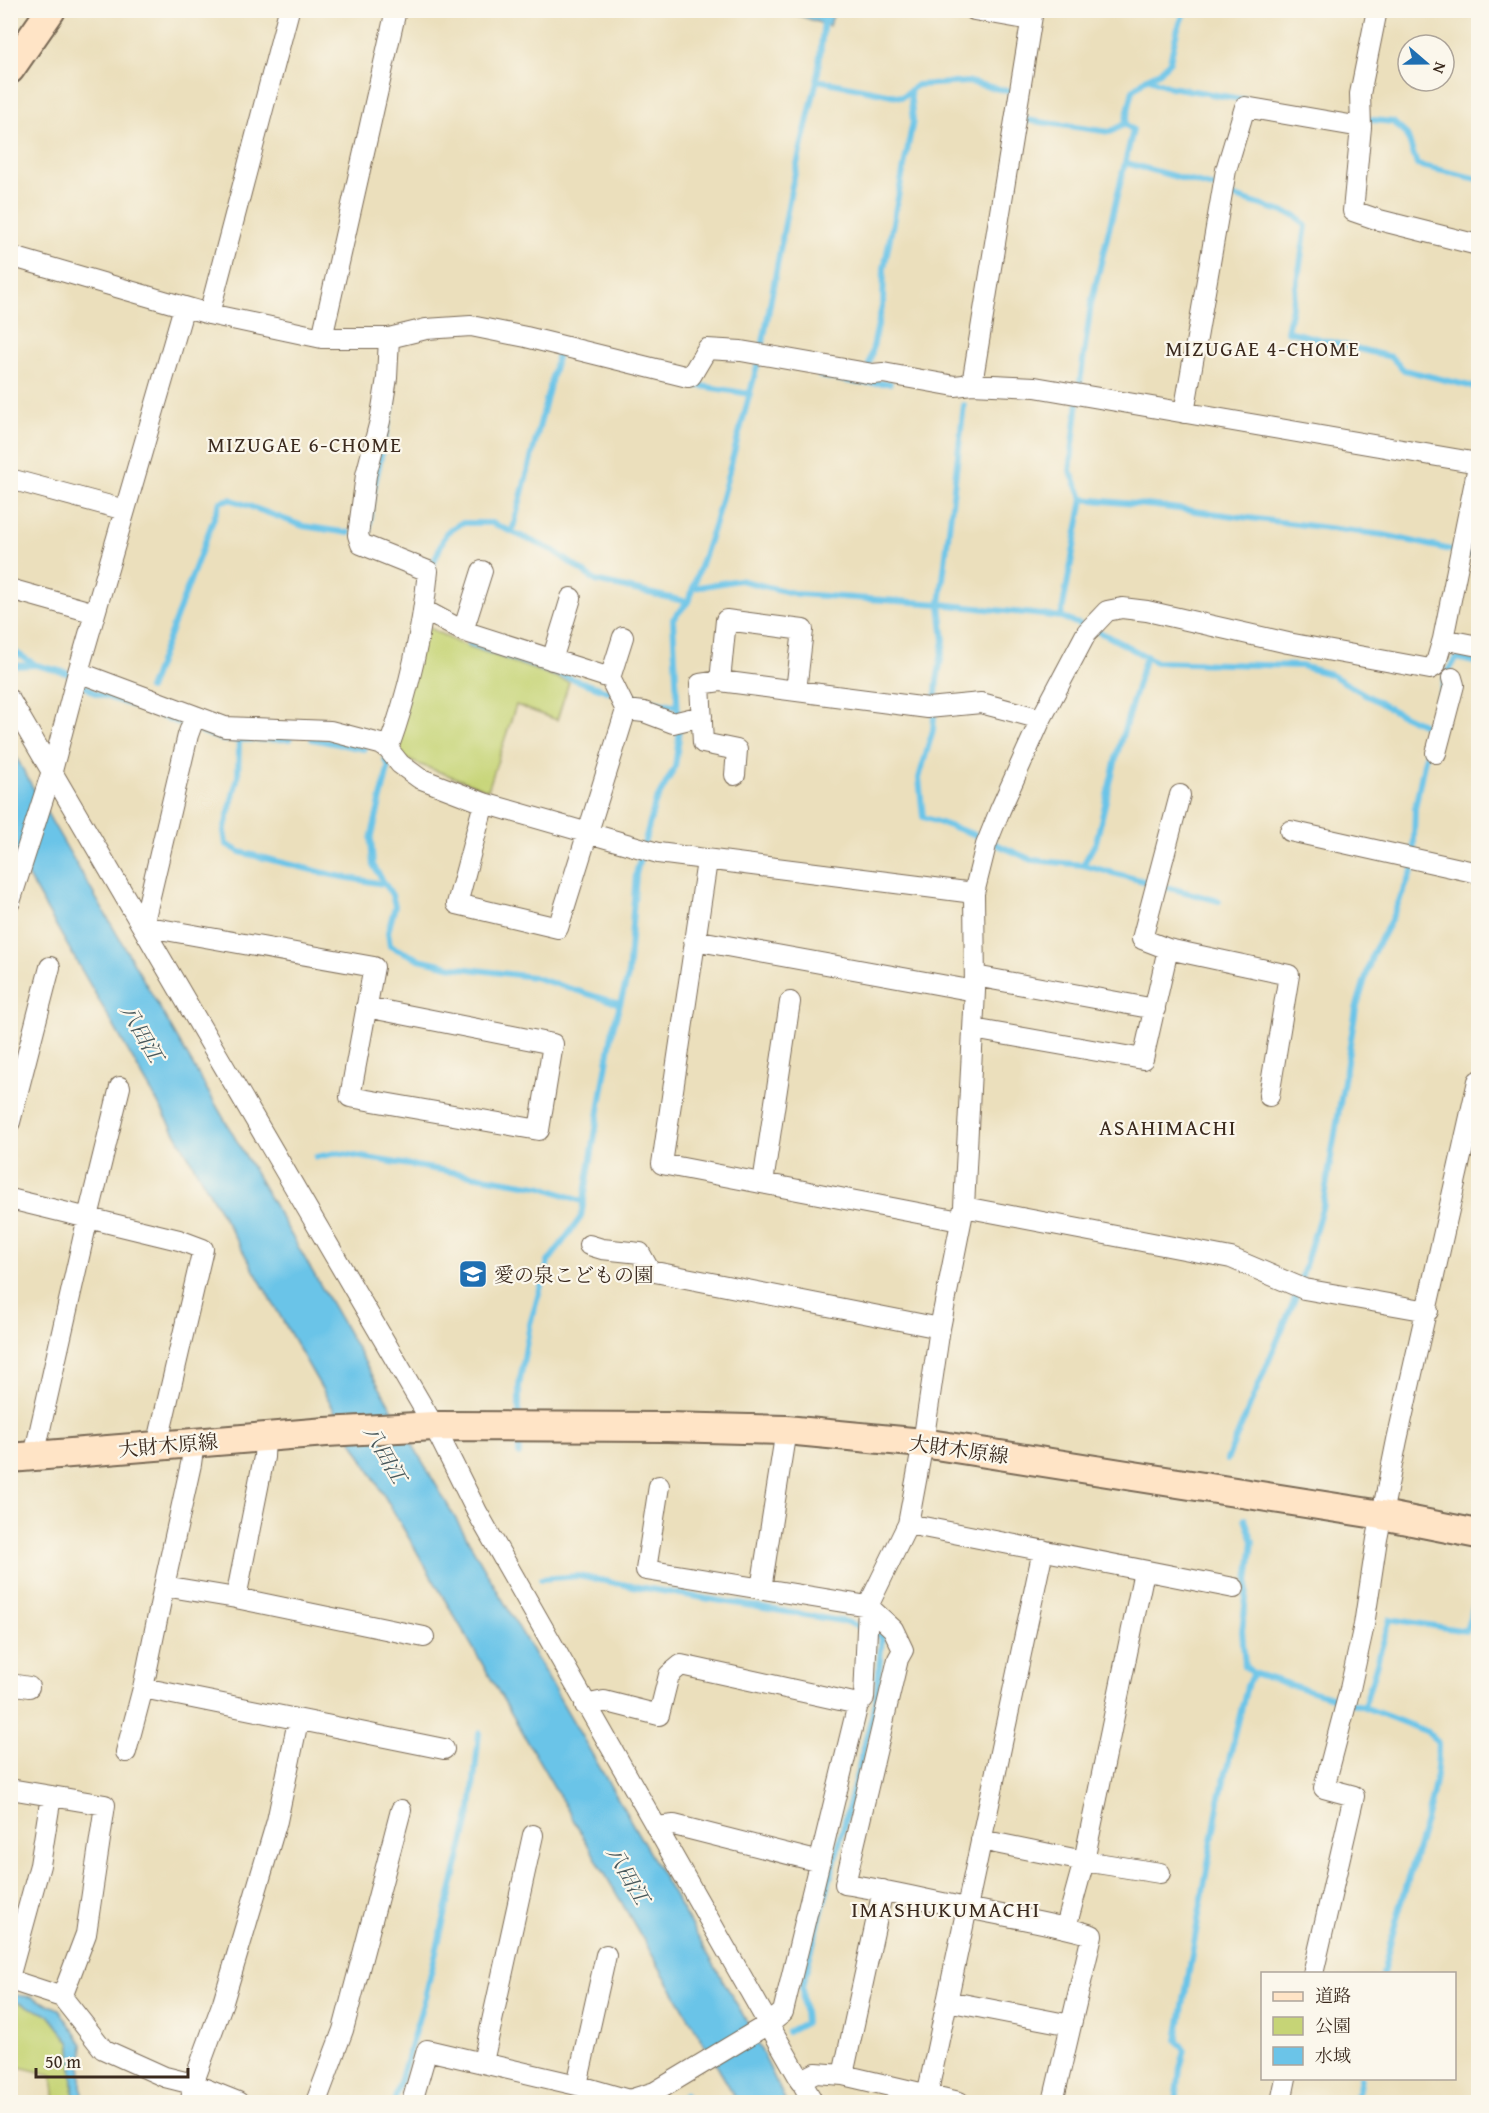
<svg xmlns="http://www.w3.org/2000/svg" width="1489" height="2113" viewBox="0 0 1489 2113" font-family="'Gentium Book Plus','Noto Serif JP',serif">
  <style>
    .green { fill: #c6d476; stroke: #807f4a; stroke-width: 1.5 }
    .water { fill: #6bc4e8; stroke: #537783; stroke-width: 1.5 }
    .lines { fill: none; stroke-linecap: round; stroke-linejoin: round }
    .stream { stroke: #6bc4e8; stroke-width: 6 }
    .street-casing { stroke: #796955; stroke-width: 22 }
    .secondary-casing { stroke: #796955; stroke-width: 32 }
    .street { stroke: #fff; stroke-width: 20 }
    .secondary { stroke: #ffe4c6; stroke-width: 28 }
    .labels { text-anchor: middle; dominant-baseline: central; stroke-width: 4.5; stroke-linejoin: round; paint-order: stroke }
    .poi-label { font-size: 20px; fill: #3b2a1e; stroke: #fbf7ec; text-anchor: start }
    .street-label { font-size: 20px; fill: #3b2a1e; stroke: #fbf7ec }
    .neighbourhood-label { font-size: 21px; letter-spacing: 1.5px; fill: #3b2a1e; stroke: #fbf7ec }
    .water-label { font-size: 21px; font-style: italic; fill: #49585b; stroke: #fbf7ec }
    .quarter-label { font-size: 22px; letter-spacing: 1.5px; fill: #3b2a1e; stroke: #fbf7ec }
  </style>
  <rect width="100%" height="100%" fill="#fbf7ec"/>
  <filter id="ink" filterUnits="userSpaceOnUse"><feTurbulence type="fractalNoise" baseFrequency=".0167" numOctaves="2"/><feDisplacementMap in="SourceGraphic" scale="12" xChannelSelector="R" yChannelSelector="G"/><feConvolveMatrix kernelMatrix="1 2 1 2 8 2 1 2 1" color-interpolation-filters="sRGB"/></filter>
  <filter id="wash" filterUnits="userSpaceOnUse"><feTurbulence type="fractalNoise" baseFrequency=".008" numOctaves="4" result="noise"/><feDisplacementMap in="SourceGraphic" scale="24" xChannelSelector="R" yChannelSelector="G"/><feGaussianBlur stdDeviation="1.35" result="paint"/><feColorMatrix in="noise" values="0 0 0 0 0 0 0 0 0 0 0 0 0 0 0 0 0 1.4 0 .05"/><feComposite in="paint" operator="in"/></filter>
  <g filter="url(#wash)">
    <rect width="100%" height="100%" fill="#ebdfbc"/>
    <path class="green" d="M 419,622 L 456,642 L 569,682 L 557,720 L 516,705 L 488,790 L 405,759 L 387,742 Z
      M 11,2001 L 15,2001 L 49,2015 L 71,2043 L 74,2102 L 55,2102 L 52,2075 L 11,2065 Z"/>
    <path class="water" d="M 786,11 L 806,11 L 820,15 L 822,11 L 835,11 L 829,26 Z
      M 10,746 L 52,822 L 749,2025 L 786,2102 L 738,2102 L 333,1408 L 11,847 Z
      M 14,1995 L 32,1997 L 59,2009 L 83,2044 L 81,2086 L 86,2102 L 74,2102 L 71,2043 L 49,2015 L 15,2001 Z"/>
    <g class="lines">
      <path class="stream" d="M 1147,78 L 1170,87 L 1247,100
        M 817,80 L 902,97 L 917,85 L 969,82 L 1012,92 L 1012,96
        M 1363,119 L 1393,122 L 1407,135 L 1417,165 L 1478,179
        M 1026,120 L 1110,132 L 1125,124
        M 1126,163 L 1213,187
        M 1232,196 L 1296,216 L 1306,226 L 1298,278 L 1287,331 L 1391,357 L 1404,370 L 1478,388
        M 869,365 L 883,302 L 884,268 L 913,121 L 910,91
        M 820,376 L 860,383 L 890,383
        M 689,384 L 750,394
        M 964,405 L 940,604 L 944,641 L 937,681 L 933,730 L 919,778 L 923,817 L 973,834 L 1032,860 L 1083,865 L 1096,842 L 1117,754 L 1146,656
        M 1083,499 L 1155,506 L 1384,535 L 1478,556
        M 512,532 L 558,354
        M 371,539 L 368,537 L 374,488 L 393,401
        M 428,562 L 433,564 L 446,533 L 461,523 L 492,523 L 554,551 L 596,581 L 688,602
        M 693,588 L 739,580 L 797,594 L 940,604 L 1061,617 L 1108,636 L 1156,662 L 1301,666 L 1330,674 L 1394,711 L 1431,728
        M 1061,617 L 1083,499 L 1070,471 L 1080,383 L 1091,304 L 1133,130 L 1125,124 L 1133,90 L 1147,78 L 1160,72 L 1170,61 L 1177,31 L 1185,10
        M 469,643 L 610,692
        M 10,649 L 36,665 L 67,673 L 95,693 L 140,708 L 224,740 L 290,739
        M 10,666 L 35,665
        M 149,689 L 220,502 L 230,499 L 303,526 L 349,533
        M 628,696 L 677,706
        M 239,739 L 238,776 L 224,831 L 226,844 L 240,852 L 332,875 L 383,884
        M 312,739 L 364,749
        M 385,760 L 389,765 L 371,839 L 373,865 L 392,895 L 395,906 L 388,932 L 390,946 L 419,959 L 453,967 L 533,977 L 620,1004
        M 1083,865 L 1219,901
        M 316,1157 L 337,1153 L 543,1187 L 584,1202
        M 519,1420 L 519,1386 L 530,1324 L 548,1262 L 581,1217 L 613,1028 L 628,976 L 636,874 L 655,803 L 675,767 L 679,737 L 673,619 L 688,602 L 715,523 L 762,348 L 791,190 L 817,80 L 824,21 L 820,19
        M 519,1454 L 519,1433
        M 1227,1460 L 1296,1296 L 1323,1205 L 1356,1009 L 1373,953 L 1391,920 L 1413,869 L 1415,808 L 1431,728 L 1447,672 L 1457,658 L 1478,663
        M 1245,1519 L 1253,1541 L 1242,1631 L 1245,1666 L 1253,1673 L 1364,1707 L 1428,1732 L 1438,1743 C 1439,1779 1428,1814 1418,1848 C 1405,1890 1392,1931 1383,1974
        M 541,1579 L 578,1576 L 632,1586 L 847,1622 L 882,1637 L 876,1701 L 802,1987 L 805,2023 L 788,2032
        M 1364,1707 L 1390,1619 L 1466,1631 L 1478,1591
        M 10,1997 L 23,2000
        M 394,2102 L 425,1997 L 471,1810 L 479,1733
        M 680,2102 L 685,2094
        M 1176,2102 L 1180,2068 L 1185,2051 L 1177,2040 L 1219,1801 L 1247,1686 L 1253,1673
        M 1356,2102 L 1361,2078"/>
    </g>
  </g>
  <g filter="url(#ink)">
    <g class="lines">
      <g class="street-casing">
        <path id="street" d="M 974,10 L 1031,20
          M 1377,10 L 1360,94 L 1361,127 L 1353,211 L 1379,220 L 1478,245
          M 10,256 L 209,314 L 322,338 L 389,338 L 426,329 L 471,326 L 526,337 L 688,377 L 691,376 L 707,349 L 741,351 L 873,374 L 883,373 L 955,386 L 972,384 L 1035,387 L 1478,463
          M 209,314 L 289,10
          M 322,338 L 396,10
          M 972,384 L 1033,10
          M 1184,413 L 1226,170 L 1245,107 L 1361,127
          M 10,479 L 125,510
          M 10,589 L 95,613
          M 424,610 L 463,631 L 610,678 L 623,637
          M 463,631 L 482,571
          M 1443,639 L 1478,646
          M 552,660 L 571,598
          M 78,672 L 225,727 L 330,731 L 380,744 L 388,749 L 400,764 L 419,778 L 484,803 L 658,853 L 974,893
          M 610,678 L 626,710
          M 720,681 L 726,620 L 803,630 L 796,691
          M 10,700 L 434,1426 L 477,1512 L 813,2102
          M 388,749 C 410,689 422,633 428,571 L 361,544 L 358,535 L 366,475 L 380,421 L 387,378 L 389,338
          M 1436,753 L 1454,685 L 1452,678
          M 735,775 L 737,750 L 703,743 L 700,684 L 720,681 L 928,708 L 981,703 L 1041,719
          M 1180,795 L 1142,939 L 1168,949 L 1289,975 L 1269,1096
          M 484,803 L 457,904 L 558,928 L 626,710 L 644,712 L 673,723 L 702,716
          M 1290,831 L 1478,873
          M 707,861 L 662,1164 L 960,1221
          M 10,902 L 52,771 L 78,672 L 184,307
          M 143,926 L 374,967 L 350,1097 L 539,1130 L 553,1044 L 366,1007
          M 143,926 L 188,735 L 195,716
          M 694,940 L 975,991
          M 975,976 L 1155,1009
          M 973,1029 L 1143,1059 L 1168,949
          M 10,1122 L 50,967
          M 763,1183 L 790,1002
          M 10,1199 L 179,1240 L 203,1249 L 157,1446
          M 964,1207 L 1231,1258 L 1304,1289 L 1428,1311
          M 589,1245 L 602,1249 L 640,1253 L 650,1271 L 940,1328
          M 34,1456 L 88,1217 L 120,1087
          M 659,1486 L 646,1570 L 868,1606 L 893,1629 L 903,1650 L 898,1659 L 845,1884 C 886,1890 926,1900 967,1908 C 1009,1917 1051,1923 1092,1935 L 1053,2102
          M 908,1524 L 1234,1588
          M 164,1586 L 236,1598 L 424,1637
          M 761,1589 L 786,1430
          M 236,1598 L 264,1457 L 265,1437
          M 10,1684 L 29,1687
          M 143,1688 L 444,1749
          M 585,1705 L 604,1701 L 659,1715 L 669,1675 L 681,1665 L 858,1704
          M 126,1752 L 143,1688 L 164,1586 L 191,1464 L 194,1442
          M 10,1789 L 105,1805 L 86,1934 L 62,1997
          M 656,1827 L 674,1825 L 820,1862
          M 981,1840 L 1084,1861 L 1160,1873
          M 1066,1927 L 1084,1861 L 1144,1571
          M 10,1974 L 40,1865 L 51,1796
          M 1313,1974 L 1354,1796 L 1324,1788 L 1350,1689 L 1364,1625 L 1377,1539 L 1397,1440 L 1478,1081
          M 10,1980 L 62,1997 L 103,2049 L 165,2077 L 193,2084 L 238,2102
          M 947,2001 L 1071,2025
          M 483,2062 L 533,1835
          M 843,2075 L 883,1890
          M 800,2081 L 816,2073 L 843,2075 L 959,2102
          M 577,2085 L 606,1955
          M 927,2096 L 1043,1550
          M 191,2102 L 193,2084 L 223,2002 L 277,1821 L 298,1721
          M 316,2102 L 343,2030 L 401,1810
          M 412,2102 L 427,2050 L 577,2085 L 629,2100
          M 628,2102 L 629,2100 L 655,2092 L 768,2024 L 783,2012 L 858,1704 L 864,1698 L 868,1606 L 908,1524 L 923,1443 L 940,1328 L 964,1207 L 975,991 L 974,893 L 986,845 L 1000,810 L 1041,719 L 1087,632 L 1107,611 L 1122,608 L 1147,611 L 1288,643 L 1430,669 L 1435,666 L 1443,639 L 1478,466
          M 1281,2102 L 1286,2078"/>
      </g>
      <g class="secondary-casing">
        <path id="secondary" d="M 10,69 L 51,10
          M 10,1458 L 326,1432 L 434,1426 L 667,1427 L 786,1430 L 923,1443 L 1382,1515 L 1478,1534"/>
      </g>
      <use href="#street" class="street"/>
      <use href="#secondary" class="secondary"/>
    </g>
  </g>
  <defs>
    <g id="school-square" transform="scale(1.5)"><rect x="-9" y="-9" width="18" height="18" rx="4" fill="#1f6fb2" stroke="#fbf7ec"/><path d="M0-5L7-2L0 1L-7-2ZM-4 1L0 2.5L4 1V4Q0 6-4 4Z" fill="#fff"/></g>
  </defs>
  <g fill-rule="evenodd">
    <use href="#school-square" x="473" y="1274"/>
  </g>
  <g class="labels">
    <g class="poi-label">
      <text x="494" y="1274">愛の泉こどもの園</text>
    </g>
    <g class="street-label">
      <text transform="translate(168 1445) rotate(-5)">大財木原線</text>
      <text transform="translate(959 1449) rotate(8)">大財木原線</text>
    </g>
    <g class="neighbourhood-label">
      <text x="1263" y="348">MIZUGAE 4-CHOME</text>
      <text x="305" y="444">MIZUGAE 6-CHOME</text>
    </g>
    <g class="water-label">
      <text transform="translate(142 1033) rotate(60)">八田江</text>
      <text transform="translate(385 1454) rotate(60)">八田江</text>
      <text transform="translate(628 1875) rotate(60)">八田江</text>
    </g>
    <g class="quarter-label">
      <text x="1168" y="1127">ASAHIMACHI</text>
      <text x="946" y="1909">IMASHUKUMACHI</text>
    </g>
  </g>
  <rect width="1489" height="2113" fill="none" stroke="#fbf7ec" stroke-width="36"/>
  <rect x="1261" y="1972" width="195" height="108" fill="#fbf7ec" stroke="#aea59a" stroke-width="1.5"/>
  <rect x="1273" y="1992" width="30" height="9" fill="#ffe4c6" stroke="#aea59a" stroke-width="1.5"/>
  <text x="1315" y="2002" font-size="18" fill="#3b2a1e">道路</text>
  <rect x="1273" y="2017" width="30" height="18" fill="#c6d476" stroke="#aea59a" stroke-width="1.5"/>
  <text x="1315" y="2032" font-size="18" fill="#3b2a1e">公園</text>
  <rect x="1273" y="2047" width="30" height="18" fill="#6bc4e8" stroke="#aea59a" stroke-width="1.5"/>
  <text x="1315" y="2062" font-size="18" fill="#3b2a1e">水域</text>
  <g transform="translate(1426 63) rotate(110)"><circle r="28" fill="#fbf7ec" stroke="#aea59a" stroke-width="1.5"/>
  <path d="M0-4.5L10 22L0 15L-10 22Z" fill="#1f6fb2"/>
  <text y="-9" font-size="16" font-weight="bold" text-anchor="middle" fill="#3b2a1e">N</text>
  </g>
  <path d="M36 2068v9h152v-9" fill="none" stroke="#3b2a1e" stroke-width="3"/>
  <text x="45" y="2068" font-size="18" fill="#3b2a1e" stroke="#fbf7ec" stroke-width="4.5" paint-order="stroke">50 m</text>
</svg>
